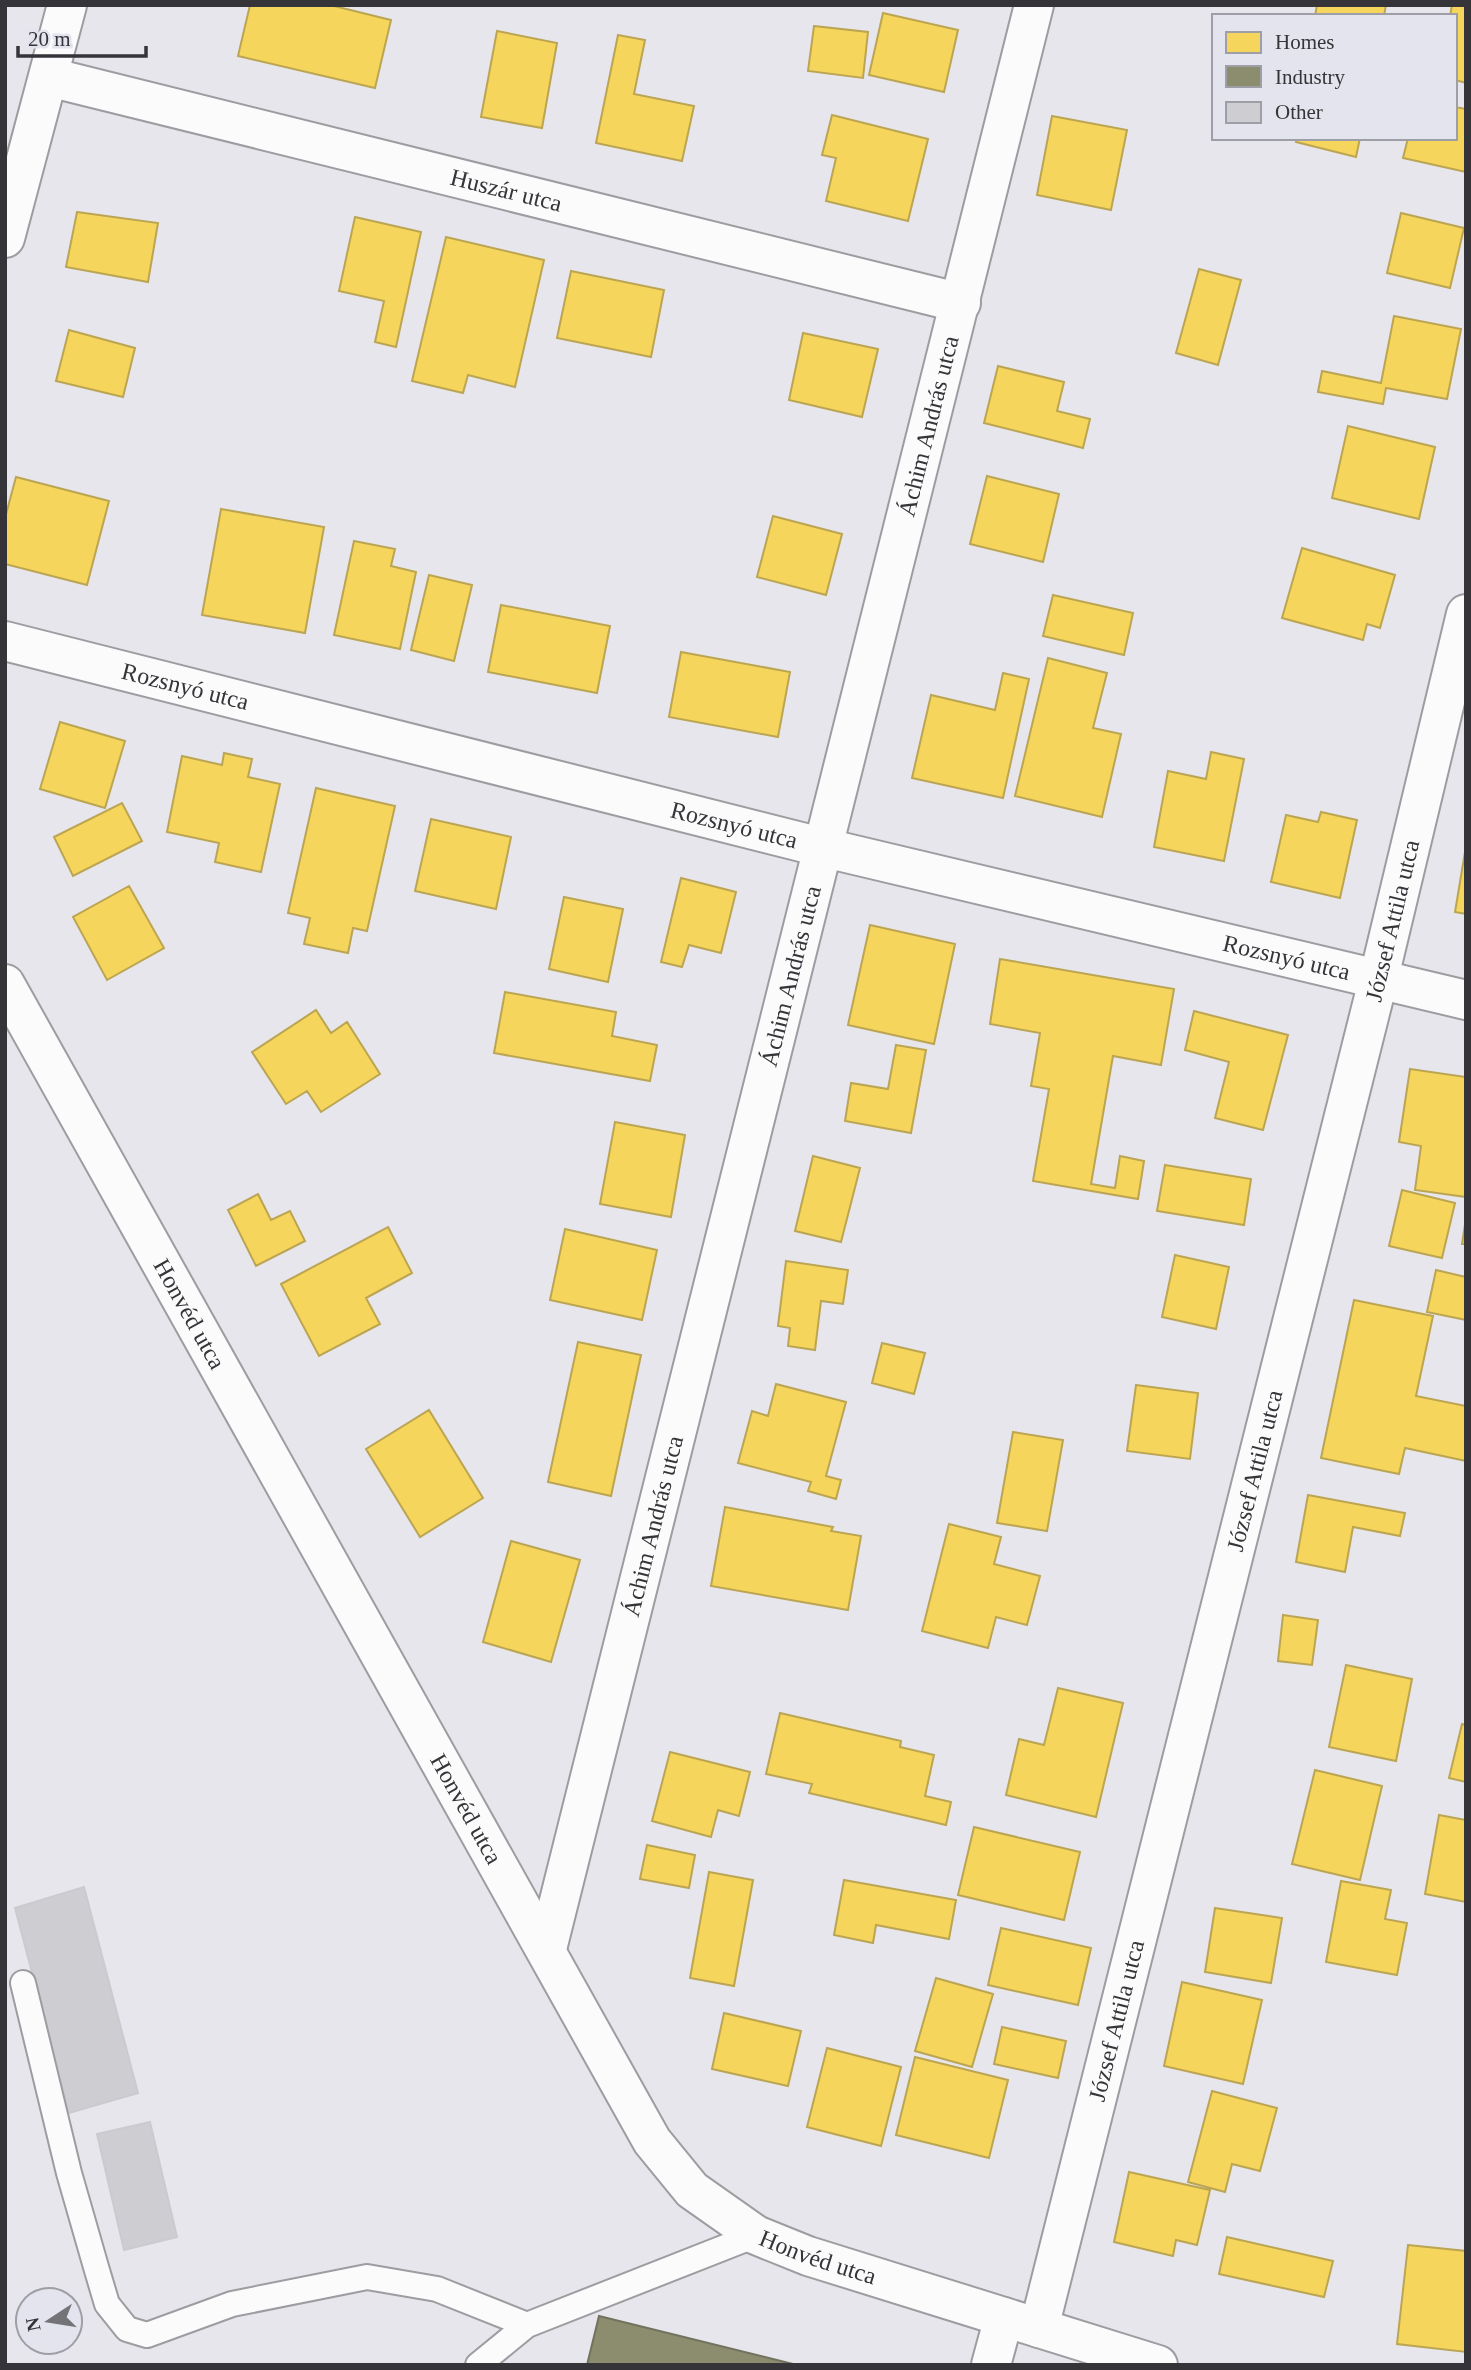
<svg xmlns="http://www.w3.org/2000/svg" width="1471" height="2370" viewBox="0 0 1471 2370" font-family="Georgia,serif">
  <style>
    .homes { fill: #f6d55c; stroke: #bca552; stroke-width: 2 }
    .industry { fill: #8c8c6e; stroke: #72725e; stroke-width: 2 }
    .building { fill: #cdcdd2; stroke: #cacacf; stroke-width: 2 }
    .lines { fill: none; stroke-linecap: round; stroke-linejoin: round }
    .service-casing { stroke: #9d9da1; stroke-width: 28 }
    .minor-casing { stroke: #9d9da1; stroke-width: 42 }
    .tertiary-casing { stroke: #9d9da1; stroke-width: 42 }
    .service { stroke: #fbfbfc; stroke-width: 24 }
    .minor { stroke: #fbfbfc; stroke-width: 38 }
    .tertiary { stroke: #fbfbfc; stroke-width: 38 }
    .labels { text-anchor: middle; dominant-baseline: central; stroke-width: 7; stroke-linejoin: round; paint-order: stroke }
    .street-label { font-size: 24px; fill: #353539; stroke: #e4e4ee }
  </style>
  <rect width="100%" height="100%" fill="#e6e6ec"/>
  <path class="homes" d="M 250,5 L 330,5 L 391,20 L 375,88 L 238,56 Z
    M 1317,5 L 1386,5 L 1384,16 L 1315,16 Z
    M 1452,5 L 1466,5 L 1466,83 L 1455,80 L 1455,16 L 1450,16 Z
    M 883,13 L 958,30 L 944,92 L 869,75 Z
    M 814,26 L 868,32 L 863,78 L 808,71 Z
    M 497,31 L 557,43 L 542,128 L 481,117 Z
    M 618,35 L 645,40 L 634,94 L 694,106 L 682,161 L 596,143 Z
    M 1455,107 L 1466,109 L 1466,172 L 1403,158 L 1408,138 L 1455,138 Z
    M 832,115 L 928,139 L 908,221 L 826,201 L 836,158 L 822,155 Z
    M 1052,116 L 1127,130 L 1111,210 L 1037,195 Z
    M 1297,138 L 1360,138 L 1356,157 L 1296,142 Z
    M 77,212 L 158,223 L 148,282 L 66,267 Z
    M 1401,213 L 1464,228 L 1450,288 L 1387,273 Z
    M 355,217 L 421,232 L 396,347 L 375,342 L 384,301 L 339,291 Z
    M 446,237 L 544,260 L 515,387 L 468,375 L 463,393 L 412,381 Z
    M 1199,269 L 1241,280 L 1218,365 L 1176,353 Z
    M 571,271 L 664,290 L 651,357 L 557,338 Z
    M 1394,316 L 1461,329 L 1447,399 L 1386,388 L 1383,404 L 1318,392 L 1322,371 L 1381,383 Z
    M 69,330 L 135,348 L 123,397 L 56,381 Z
    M 803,333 L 878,349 L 862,417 L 789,400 Z
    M 998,366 L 1064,382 L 1057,411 L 1090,419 L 1083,448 L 984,423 Z
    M 1348,426 L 1435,447 L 1419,519 L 1332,498 Z
    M 987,476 L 1059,494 L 1043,562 L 970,544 Z
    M 16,477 L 109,501 L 87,585 L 5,564 L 5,518 Z
    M 221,509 L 324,527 L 305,633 L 202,615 Z
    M 773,516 L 842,534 L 826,595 L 757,577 Z
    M 354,541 L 395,549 L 391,566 L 416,572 L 400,649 L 334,635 Z
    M 1302,548 L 1395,575 L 1380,628 L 1367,624 L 1363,640 L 1282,618 Z
    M 429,575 L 472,585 L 454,661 L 411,650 Z
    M 1053,595 L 1133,613 L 1124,655 L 1043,636 Z
    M 501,605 L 610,626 L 597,693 L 488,672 Z
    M 681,652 L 790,672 L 778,737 L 669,717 Z
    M 1048,658 L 1107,673 L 1093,728 L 1121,734 L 1102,817 L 1015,796 Z
    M 1003,673 L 1029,679 L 1003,798 L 912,778 L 931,695 L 995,710 Z
    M 60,722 L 125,741 L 105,808 L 40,789 Z
    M 1211,752 L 1244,759 L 1224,861 L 1154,847 L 1168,771 L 1206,779 Z
    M 224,753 L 252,759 L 248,777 L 280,784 L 261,872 L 215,862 L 219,843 L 167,832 L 182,756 L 222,765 Z
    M 316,788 L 395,806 L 367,931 L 353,928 L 348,953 L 304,944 L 310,918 L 288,913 Z
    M 122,803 L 142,841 L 73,876 L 54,837 Z
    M 1321,812 L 1357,820 L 1340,898 L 1271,882 L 1286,815 L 1318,822 Z
    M 431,819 L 511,837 L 496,909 L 415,891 Z
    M 1466,846 L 1466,914 L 1455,912 Z
    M 681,878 L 736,892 L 721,953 L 689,945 L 682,967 L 661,962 Z
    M 129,886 L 164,948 L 107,980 L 73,917 Z
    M 564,897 L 623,909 L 608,982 L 549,969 Z
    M 870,925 L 955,944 L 934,1044 L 848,1025 Z
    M 1000,959 L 1174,989 L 1161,1065 L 1113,1056 L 1091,1184 L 1115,1188 L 1120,1156 L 1144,1161 L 1138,1199 L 1033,1181 L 1049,1089 L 1031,1086 L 1040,1033 L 990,1024 Z
    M 505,992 L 616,1012 L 612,1036 L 657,1045 L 650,1081 L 494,1053 Z
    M 316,1010 L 331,1033 L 347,1022 L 380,1074 L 321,1112 L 307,1091 L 286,1104 L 252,1052 Z
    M 1194,1011 L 1288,1035 L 1263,1130 L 1215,1118 L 1229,1062 L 1185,1050 Z
    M 896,1045 L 926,1050 L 911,1133 L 845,1121 L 851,1083 L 888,1089 Z
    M 1410,1069 L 1466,1077 L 1466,1197 L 1415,1190 L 1421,1146 L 1399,1142 Z
    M 615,1122 L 685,1135 L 671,1217 L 600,1204 Z
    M 813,1156 L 860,1168 L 841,1242 L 795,1231 Z
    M 1165,1165 L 1251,1179 L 1244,1225 L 1157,1211 Z
    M 1402,1190 L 1455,1203 L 1442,1258 L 1389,1246 Z
    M 258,1194 L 271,1220 L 290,1211 L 305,1241 L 256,1266 L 228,1210 Z
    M 1466,1218 L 1466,1244 L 1462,1244 Z
    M 388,1227 L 412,1273 L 366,1298 L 380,1324 L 319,1356 L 281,1284 Z
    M 565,1229 L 657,1250 L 642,1320 L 550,1300 Z
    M 1175,1255 L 1229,1267 L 1216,1329 L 1162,1317 Z
    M 786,1261 L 848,1270 L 843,1304 L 821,1301 L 815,1350 L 788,1346 L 790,1328 L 778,1326 Z
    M 1436,1270 L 1466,1277 L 1466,1320 L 1427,1312 Z
    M 1354,1300 L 1433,1316 L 1416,1396 L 1466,1406 L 1466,1461 L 1405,1448 L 1399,1474 L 1321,1458 Z
    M 578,1342 L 641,1355 L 611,1496 L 548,1482 Z
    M 882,1343 L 925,1353 L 914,1394 L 872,1383 Z
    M 776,1384 L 846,1402 L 826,1476 L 841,1480 L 836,1499 L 808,1491 L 811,1482 L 738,1463 L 752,1411 L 768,1416 Z
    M 1136,1385 L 1198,1393 L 1190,1459 L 1127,1451 Z
    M 429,1410 L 483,1498 L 420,1537 L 366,1449 Z
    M 1013,1432 L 1063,1440 L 1047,1531 L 997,1523 Z
    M 1308,1495 L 1405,1513 L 1400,1536 L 1353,1527 L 1345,1572 L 1296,1562 Z
    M 725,1507 L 833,1527 L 831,1531 L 861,1536 L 848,1610 L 711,1586 Z
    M 949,1524 L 1001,1537 L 994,1564 L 1040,1576 L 1027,1625 L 996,1617 L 988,1648 L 922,1631 Z
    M 511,1541 L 580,1560 L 551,1662 L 483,1642 Z
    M 1283,1615 L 1318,1620 L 1312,1665 L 1278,1661 Z
    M 1346,1665 L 1412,1679 L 1396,1761 L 1329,1747 Z
    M 1058,1688 L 1123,1703 L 1096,1817 L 1006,1795 L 1019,1739 L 1044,1745 Z
    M 780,1713 L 901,1741 L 900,1747 L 934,1755 L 925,1796 L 951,1802 L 946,1825 L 809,1793 L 812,1784 L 766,1774 Z
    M 1462,1724 L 1466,1725 L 1466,1782 L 1449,1778 Z
    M 670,1752 L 750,1772 L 739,1816 L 718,1810 L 711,1837 L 652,1821 Z
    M 1315,1770 L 1382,1786 L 1360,1880 L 1292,1864 Z
    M 1439,1815 L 1466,1820 L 1466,1902 L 1425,1894 Z
    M 974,1827 L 1080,1852 L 1064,1920 L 958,1895 Z
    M 647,1845 L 695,1855 L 689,1888 L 640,1879 Z
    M 709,1872 L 753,1880 L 734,1986 L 690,1978 Z
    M 844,1880 L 956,1900 L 949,1939 L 876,1925 L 873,1943 L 834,1935 Z
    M 1341,1881 L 1391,1890 L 1385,1919 L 1407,1923 L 1397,1975 L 1326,1962 Z
    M 1215,1908 L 1282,1918 L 1271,1983 L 1205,1972 Z
    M 1001,1928 L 1091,1948 L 1078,2005 L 988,1985 Z
    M 936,1978 L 993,1994 L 972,2067 L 915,2051 Z
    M 1182,1982 L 1262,2000 L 1243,2084 L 1164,2066 Z
    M 724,2013 L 801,2031 L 788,2086 L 712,2069 Z
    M 1002,2027 L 1066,2041 L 1058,2078 L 994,2064 Z
    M 827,2048 L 901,2067 L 881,2146 L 807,2127 Z
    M 915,2057 L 1008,2080 L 989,2158 L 896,2135 Z
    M 1212,2091 L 1277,2108 L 1260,2171 L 1232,2164 L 1225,2192 L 1188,2182 Z
    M 1129,2172 L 1210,2190 L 1197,2245 L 1176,2240 L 1173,2256 L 1114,2242 Z
    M 1227,2237 L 1333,2261 L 1324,2297 L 1219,2274 Z
    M 1408,2245 L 1466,2251 L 1466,2352 L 1397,2344 Z"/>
  <path class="industry" d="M 599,2316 L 797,2365 L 587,2365 Z"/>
  <path class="building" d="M 84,1887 L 138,2093 L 69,2113 L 15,1908 Z
    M 150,2122 L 177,2237 L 124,2250 L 97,2134 Z"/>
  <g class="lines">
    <g class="service-casing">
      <path id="service" d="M 23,1983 L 69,2173 L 96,2267 L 107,2304 L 127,2329 L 147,2335 L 232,2304 L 367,2277 L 437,2289 L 527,2325
        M 478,2365 L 527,2325 L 756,2235"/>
    </g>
    <g class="minor-casing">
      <g id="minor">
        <path id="s1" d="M 49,77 L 961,303"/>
        <path d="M 5,238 L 67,5"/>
        <path id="s2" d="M 5,641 L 821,847 L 1466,1000"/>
        <path id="s3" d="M 547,1949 L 1034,5"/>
        <path id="s4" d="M 1039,2328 L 1379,977 L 1466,614"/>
        <path d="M 991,2365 L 1004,2317"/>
      </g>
    </g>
    <g class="tertiary-casing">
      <g id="tertiary">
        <path id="s5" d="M 5,984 L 652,2141 L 692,2190 L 756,2235 L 808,2256 L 1158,2365"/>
      </g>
    </g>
    <use href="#service" class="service"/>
    <use href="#minor" class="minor"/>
    <use href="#tertiary" class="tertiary"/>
  </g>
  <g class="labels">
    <g class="street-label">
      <text stroke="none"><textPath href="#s1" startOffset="471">Huszár utca</textPath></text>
      <text stroke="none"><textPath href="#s3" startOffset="1570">Áchim András utca</textPath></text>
      <text stroke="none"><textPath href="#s2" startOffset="186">Rozsnyó utca</textPath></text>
      <text stroke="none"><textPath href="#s2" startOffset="752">Rozsnyó utca</textPath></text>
      <text stroke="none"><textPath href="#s4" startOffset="1451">József Attila utca</textPath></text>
      <text stroke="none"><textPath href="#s2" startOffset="1320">Rozsnyó utca</textPath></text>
      <text stroke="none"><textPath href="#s3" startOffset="1003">Áchim András utca</textPath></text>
      <text stroke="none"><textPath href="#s5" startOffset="378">Honvéd utca</textPath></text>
      <text stroke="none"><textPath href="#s4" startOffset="884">József Attila utca</textPath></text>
      <text stroke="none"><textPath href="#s3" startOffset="436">Áchim András utca</textPath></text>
      <text stroke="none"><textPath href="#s5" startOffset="945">Honvéd utca</textPath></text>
      <text stroke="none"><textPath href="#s4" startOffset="317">József Attila utca</textPath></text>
      <text stroke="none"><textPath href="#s5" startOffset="1533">Honvéd utca</textPath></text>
    </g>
  </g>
  <rect width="1471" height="2370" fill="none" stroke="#353539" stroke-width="14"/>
  <rect x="1212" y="14" width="245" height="126" fill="#e4e4ee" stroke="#9e9ea6" stroke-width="2"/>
  <rect x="1226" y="32" width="35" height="21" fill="#f6d55c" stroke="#9e9ea6" stroke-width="2"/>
  <text x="1275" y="49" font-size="21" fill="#353539">Homes</text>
  <rect x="1226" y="66" width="35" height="21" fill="#8c8c6e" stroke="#9e9ea6" stroke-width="2"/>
  <text x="1275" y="84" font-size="21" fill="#353539">Industry</text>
  <rect x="1226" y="102" width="35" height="21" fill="#cdcdd2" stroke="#9e9ea6" stroke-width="2"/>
  <text x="1275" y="119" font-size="21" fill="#353539">Other</text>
  <g transform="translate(49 2321) rotate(258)"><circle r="33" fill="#e4e4ee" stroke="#9e9ea6" stroke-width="2"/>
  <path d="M0-5L12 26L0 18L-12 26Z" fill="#737378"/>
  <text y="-10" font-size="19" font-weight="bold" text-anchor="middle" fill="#353539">N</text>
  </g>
  <path d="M18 46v10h128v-10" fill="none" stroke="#353539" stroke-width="3.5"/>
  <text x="28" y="46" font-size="21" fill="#353539" stroke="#e4e4ee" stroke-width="5" paint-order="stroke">20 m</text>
</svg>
